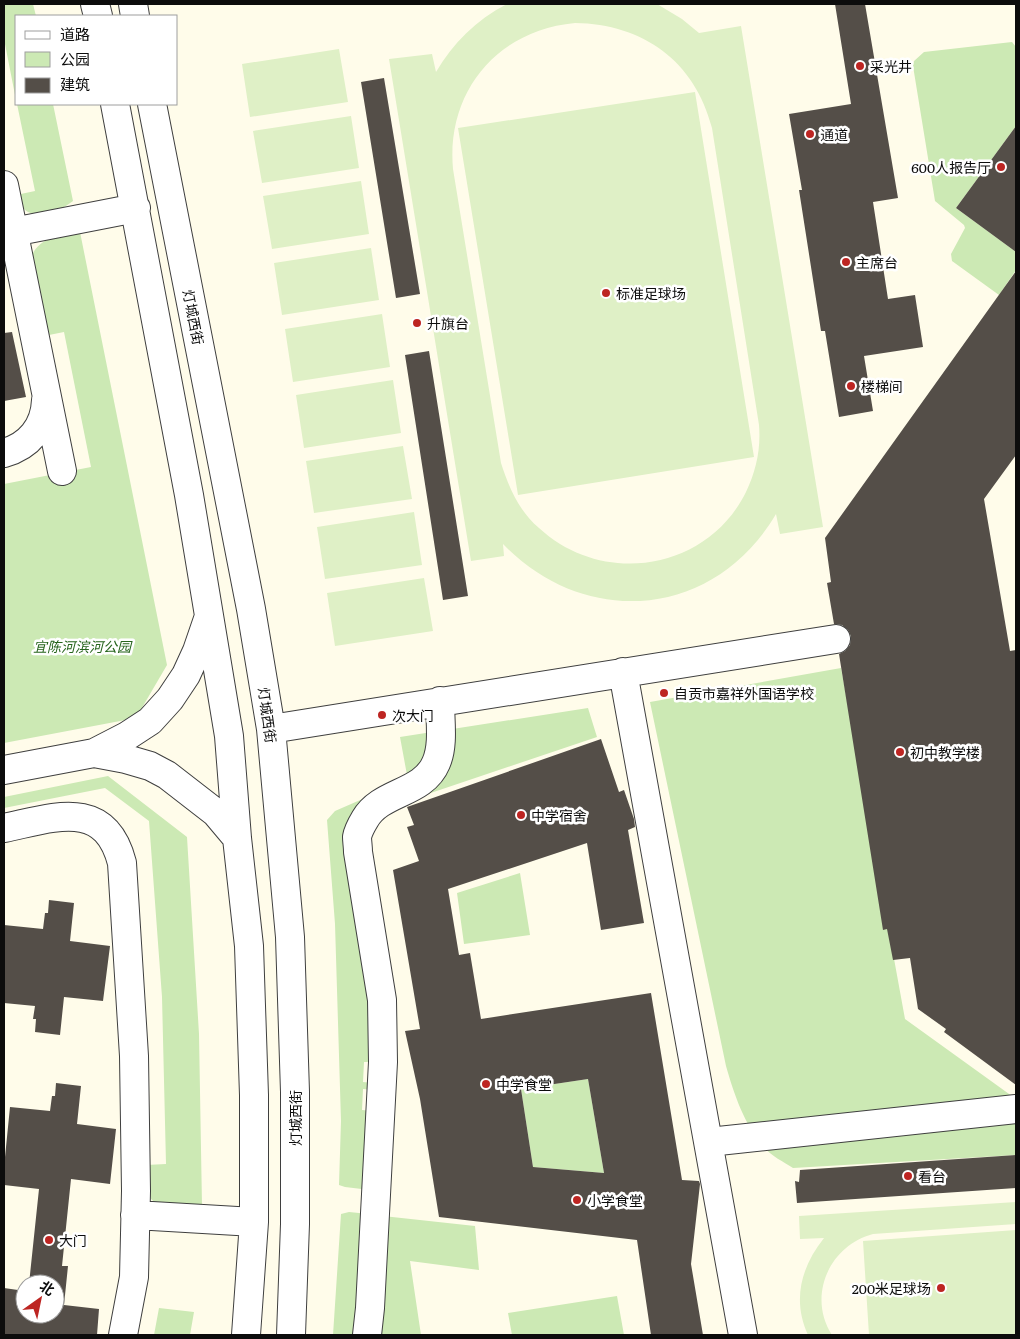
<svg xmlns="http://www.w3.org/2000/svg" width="1020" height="1339" viewBox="0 0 1020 1339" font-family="Literata,'Noto Sans SC',serif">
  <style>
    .green { fill: #cce9b4; fill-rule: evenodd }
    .pitch { fill: #dff0c6; fill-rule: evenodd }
    .building { fill: #544e48; fill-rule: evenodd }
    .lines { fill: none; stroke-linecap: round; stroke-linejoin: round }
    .minor-casing { stroke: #3f3f3f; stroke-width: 30 }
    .minor { stroke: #fff; stroke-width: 28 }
    .poi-dot { fill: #bd2522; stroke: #fff; stroke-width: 2 }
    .labels { text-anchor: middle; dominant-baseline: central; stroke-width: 5; stroke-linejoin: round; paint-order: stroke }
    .poi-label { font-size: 14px; fill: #0c0c0c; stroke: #fff; text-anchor: start }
    .street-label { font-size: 14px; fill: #0c0c0c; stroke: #fff }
    .park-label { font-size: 14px; font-style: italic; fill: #26641c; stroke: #fff }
  </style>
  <rect width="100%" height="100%" fill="#fffcea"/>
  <path class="green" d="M 4,4 L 33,4 L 36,16 L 16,16 L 16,100 L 4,39 Z
    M 1012,42 L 1016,47 L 1016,126 L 956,208 L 1016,252 L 1016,270 L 999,295 L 952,261 L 951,254 L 965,228 L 964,225 L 935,201 L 913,66 L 914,61 L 924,52 Z
    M 17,104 L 53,104 L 73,201 C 62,210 36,221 24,209 C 20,206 18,199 16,195 L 35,191 Z
    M 80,232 L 167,665 L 136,718 L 4,743 L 4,484 L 91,467 L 64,332 L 44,336 L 32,255 C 41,236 61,236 80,232 Z
    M 841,668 L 905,1019 L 1016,1099 L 1016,1155 L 793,1168 C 784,1162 771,1156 764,1147 C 744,1124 734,1094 726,1066 L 650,702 Z
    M 588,708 L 597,737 L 407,801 L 446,730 Z
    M 432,732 L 429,762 L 407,775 L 400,737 Z
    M 108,776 L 187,837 L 199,1034 L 202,1206 L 158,1205 L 151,1199 L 148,1193 L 146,1165 L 166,1164 L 162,997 L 149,821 L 105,788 L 4,808 L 4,797 Z
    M 374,794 L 377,796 L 361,812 L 355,823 L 351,835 L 350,854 L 364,933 L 376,1017 L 376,1062 L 370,1190 L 345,1187 L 339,1185 L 341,1121 L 335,924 L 327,820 L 335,811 ZM 364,1062 L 374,1062 L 373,1083 L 363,1082 ZM 363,1089 L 373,1090 L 372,1111 L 362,1110 Z
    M 520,873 L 530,935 L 464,944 L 457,893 Z
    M 588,1079 L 604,1173 L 533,1167 L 521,1089 Z
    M 349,1212 L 369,1214 L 361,1335 L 333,1335 L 341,1214 Z
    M 383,1216 L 475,1226 L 479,1270 L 410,1261 L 421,1335 L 375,1335 Z
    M 617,1296 L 624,1335 L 512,1335 L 508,1313 Z
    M 159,1308 L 194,1312 L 190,1335 L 154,1335 Z"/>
  <path class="pitch" d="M 507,4 L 657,4 L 682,19 L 699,33 L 741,26 L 823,527 L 780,534 L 776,514 C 715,618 586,630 503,544 L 504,556 L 471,561 L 389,59 L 432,54 L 436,72 C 453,43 476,20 507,4 ZM 575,23 C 643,24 695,61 712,128 L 759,425 C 761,449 756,471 746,492 C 707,571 603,587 539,528 C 519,511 509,488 501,463 L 453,169 C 446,91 498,30 575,23 Z
    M 339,49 L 348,102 L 250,117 L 242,64 Z
    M 695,92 L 754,457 L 518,495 L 458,128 Z
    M 351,116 L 359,168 L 262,183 L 253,131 Z
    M 361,181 L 369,234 L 272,249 L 263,196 Z
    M 371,248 L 379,300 L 282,315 L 274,263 Z
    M 382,314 L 390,367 L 293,382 L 285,329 Z
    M 393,380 L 401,433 L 304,448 L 296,395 Z
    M 403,446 L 412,499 L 314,513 L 306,461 Z
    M 414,512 L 422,565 L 325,579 L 317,527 Z
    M 424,578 L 433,631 L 335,646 L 327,593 Z
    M 1016,1202 L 1016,1224 L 873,1234 C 829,1246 807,1296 832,1335 L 808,1335 C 792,1300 801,1267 824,1238 L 800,1239 L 799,1216 Z
    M 1016,1230 L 1016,1335 L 869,1335 L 863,1241 Z"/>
  <path class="building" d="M 835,4 L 865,4 L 898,198 L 873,202 L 888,299 L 915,295 L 923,347 L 864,356 L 873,411 L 839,417 L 825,331 L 821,331 L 799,190 L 802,190 L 789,114 L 851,104 Z
    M 384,78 L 420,294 L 396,298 L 361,82 Z
    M 1016,126 L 1016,252 L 956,208 Z
    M 1016,271 L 1016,455 L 984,499 L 1010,651 L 1016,650 L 1016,1085 L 944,1032 L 946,1029 L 918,1009 L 910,958 L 893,960 L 887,929 L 883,930 L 839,654 L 845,651 L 850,645 L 851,636 L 848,630 L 842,625 L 834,624 L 827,583 L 831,582 L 825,538 Z
    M 12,332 L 26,397 L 4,401 L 4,333 Z
    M 429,351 L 468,596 L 443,600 L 405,355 Z
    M 601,739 L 619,792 L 624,790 L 634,819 L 635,827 L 628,830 L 644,923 L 601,930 L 587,843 L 448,889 L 459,955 L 470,953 L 481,1019 L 651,993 L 682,1180 L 699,1181 L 700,1184 L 691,1264 L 703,1335 L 651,1335 L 637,1240 L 439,1217 L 420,1099 L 405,1031 L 420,1029 L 393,870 L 419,861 L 407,827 L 414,825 L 407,807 ZM 588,1079 L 604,1173 L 533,1167 L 521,1089 Z
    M 49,900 L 74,903 L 70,941 L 110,946 L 103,1001 L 64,997 L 60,1035 L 35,1032 L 36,1019 L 33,1019 L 35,1006 L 4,1003 L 4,925 L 43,929 L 45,913 L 48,913 Z
    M 56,1083 L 81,1086 L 77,1124 L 116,1129 L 110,1184 L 71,1179 L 62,1266 L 68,1266 L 64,1305 L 99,1309 L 97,1335 L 4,1335 L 4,1288 L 25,1291 L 25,1314 L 55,1314 L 55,1284 L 29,1284 L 39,1189 L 4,1185 L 4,1167 L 10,1107 L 50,1111 L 52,1096 L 55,1096 Z
    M 1016,1155 L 1016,1188 L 797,1203 L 795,1181 L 799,1182 L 800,1170 Z"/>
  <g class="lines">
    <g class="minor-casing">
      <path id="minor" d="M 95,4 L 98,16
        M 133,4 L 135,16
        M 115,104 L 189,495 L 229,736 L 237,838 L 249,946 L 254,1095 L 254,1222 L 246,1335
        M 152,104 L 251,609 L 271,729 L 290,937 L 295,1092 L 295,1224 L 291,1335
        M 4,185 L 62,471
        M 13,232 L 136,208
        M 4,453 C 29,446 45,427 46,400
        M 623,672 L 743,1335
        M 271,729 L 836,639
        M 94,753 L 126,759 L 150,766 L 167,775 L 216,813 L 237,838
        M 4,770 L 94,753 L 127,736 L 150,721 L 170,699 L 186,675 L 197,651 L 209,616
        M 4,828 C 53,818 105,797 122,863 L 134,1056 L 136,1191 L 134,1277 L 123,1335
        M 709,1142 L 1016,1109
        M 135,1215 L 254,1222
        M 367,1335 L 370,1308 L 383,1062 L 382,1000 L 358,852 C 358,847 357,841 357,837 C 358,831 362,824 365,819 C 381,791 423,794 436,763 C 444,745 440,721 440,701"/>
    </g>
    <use href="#minor" class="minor"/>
  </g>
  <g class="poi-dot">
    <circle cx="860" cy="66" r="5"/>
    <circle cx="810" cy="134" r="5"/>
    <circle cx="1001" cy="167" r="5"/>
    <circle cx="846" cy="262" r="5"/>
    <circle cx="606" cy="293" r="5"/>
    <circle cx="417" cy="323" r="5"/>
    <circle cx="851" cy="386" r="5"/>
    <circle cx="664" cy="693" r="5"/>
    <circle cx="382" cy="715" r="5"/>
    <circle cx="900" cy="752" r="5"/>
    <circle cx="521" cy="815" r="5"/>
    <circle cx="486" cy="1084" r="5"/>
    <circle cx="908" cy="1176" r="5"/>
    <circle cx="577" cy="1200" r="5"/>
    <circle cx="49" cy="1240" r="5"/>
    <circle cx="941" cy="1288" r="5"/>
  </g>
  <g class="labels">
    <g class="poi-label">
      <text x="870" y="66">采光井</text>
      <text x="820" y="134">通道</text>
      <text x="991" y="167" text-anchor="end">600人报告厅</text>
      <text x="856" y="262">主席台</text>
      <text x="616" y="293">标准足球场</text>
      <text x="427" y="323">升旗台</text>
      <text x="861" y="386">楼梯间</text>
      <text x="674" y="693">自贡市嘉祥外国语学校</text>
      <text x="392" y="715">次大门</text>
      <text x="910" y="752">初中教学楼</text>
      <text x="531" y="815">中学宿舍</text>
      <text x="496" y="1084">中学食堂</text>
      <text x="918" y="1176">看台</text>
      <text x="587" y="1200">小学食堂</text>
      <text x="59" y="1240">大门</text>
      <text x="931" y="1288" text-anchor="end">200米足球场</text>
    </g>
    <g class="street-label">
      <text transform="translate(194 317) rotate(79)">灯城西街</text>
      <text transform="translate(268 715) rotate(82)">灯城西街</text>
      <text transform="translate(295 1118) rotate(-90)">灯城西街</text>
    </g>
    <g class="park-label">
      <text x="82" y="646">宜陈河滨河公园</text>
    </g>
  </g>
  <rect width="1020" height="1339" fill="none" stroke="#0c0c0c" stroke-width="10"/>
  <rect x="15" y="15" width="162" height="90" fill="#ffffff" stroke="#9e9e9e"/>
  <rect x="25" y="31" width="25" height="8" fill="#ffffff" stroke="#9e9e9e"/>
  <text x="60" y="40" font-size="15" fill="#0c0c0c">道路</text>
  <rect x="25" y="52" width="25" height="15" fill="#cce9b4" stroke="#9e9e9e"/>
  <text x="60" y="65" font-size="15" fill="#0c0c0c">公园</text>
  <rect x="25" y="78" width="25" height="15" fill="#544e48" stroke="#9e9e9e"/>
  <text x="60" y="90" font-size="15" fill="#0c0c0c">建筑</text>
  <g transform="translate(40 1299) rotate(33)"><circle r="24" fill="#ffffff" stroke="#9e9e9e"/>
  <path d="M0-4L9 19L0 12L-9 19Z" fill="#bd2522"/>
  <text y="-8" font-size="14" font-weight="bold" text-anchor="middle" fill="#0c0c0c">北</text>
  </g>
</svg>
